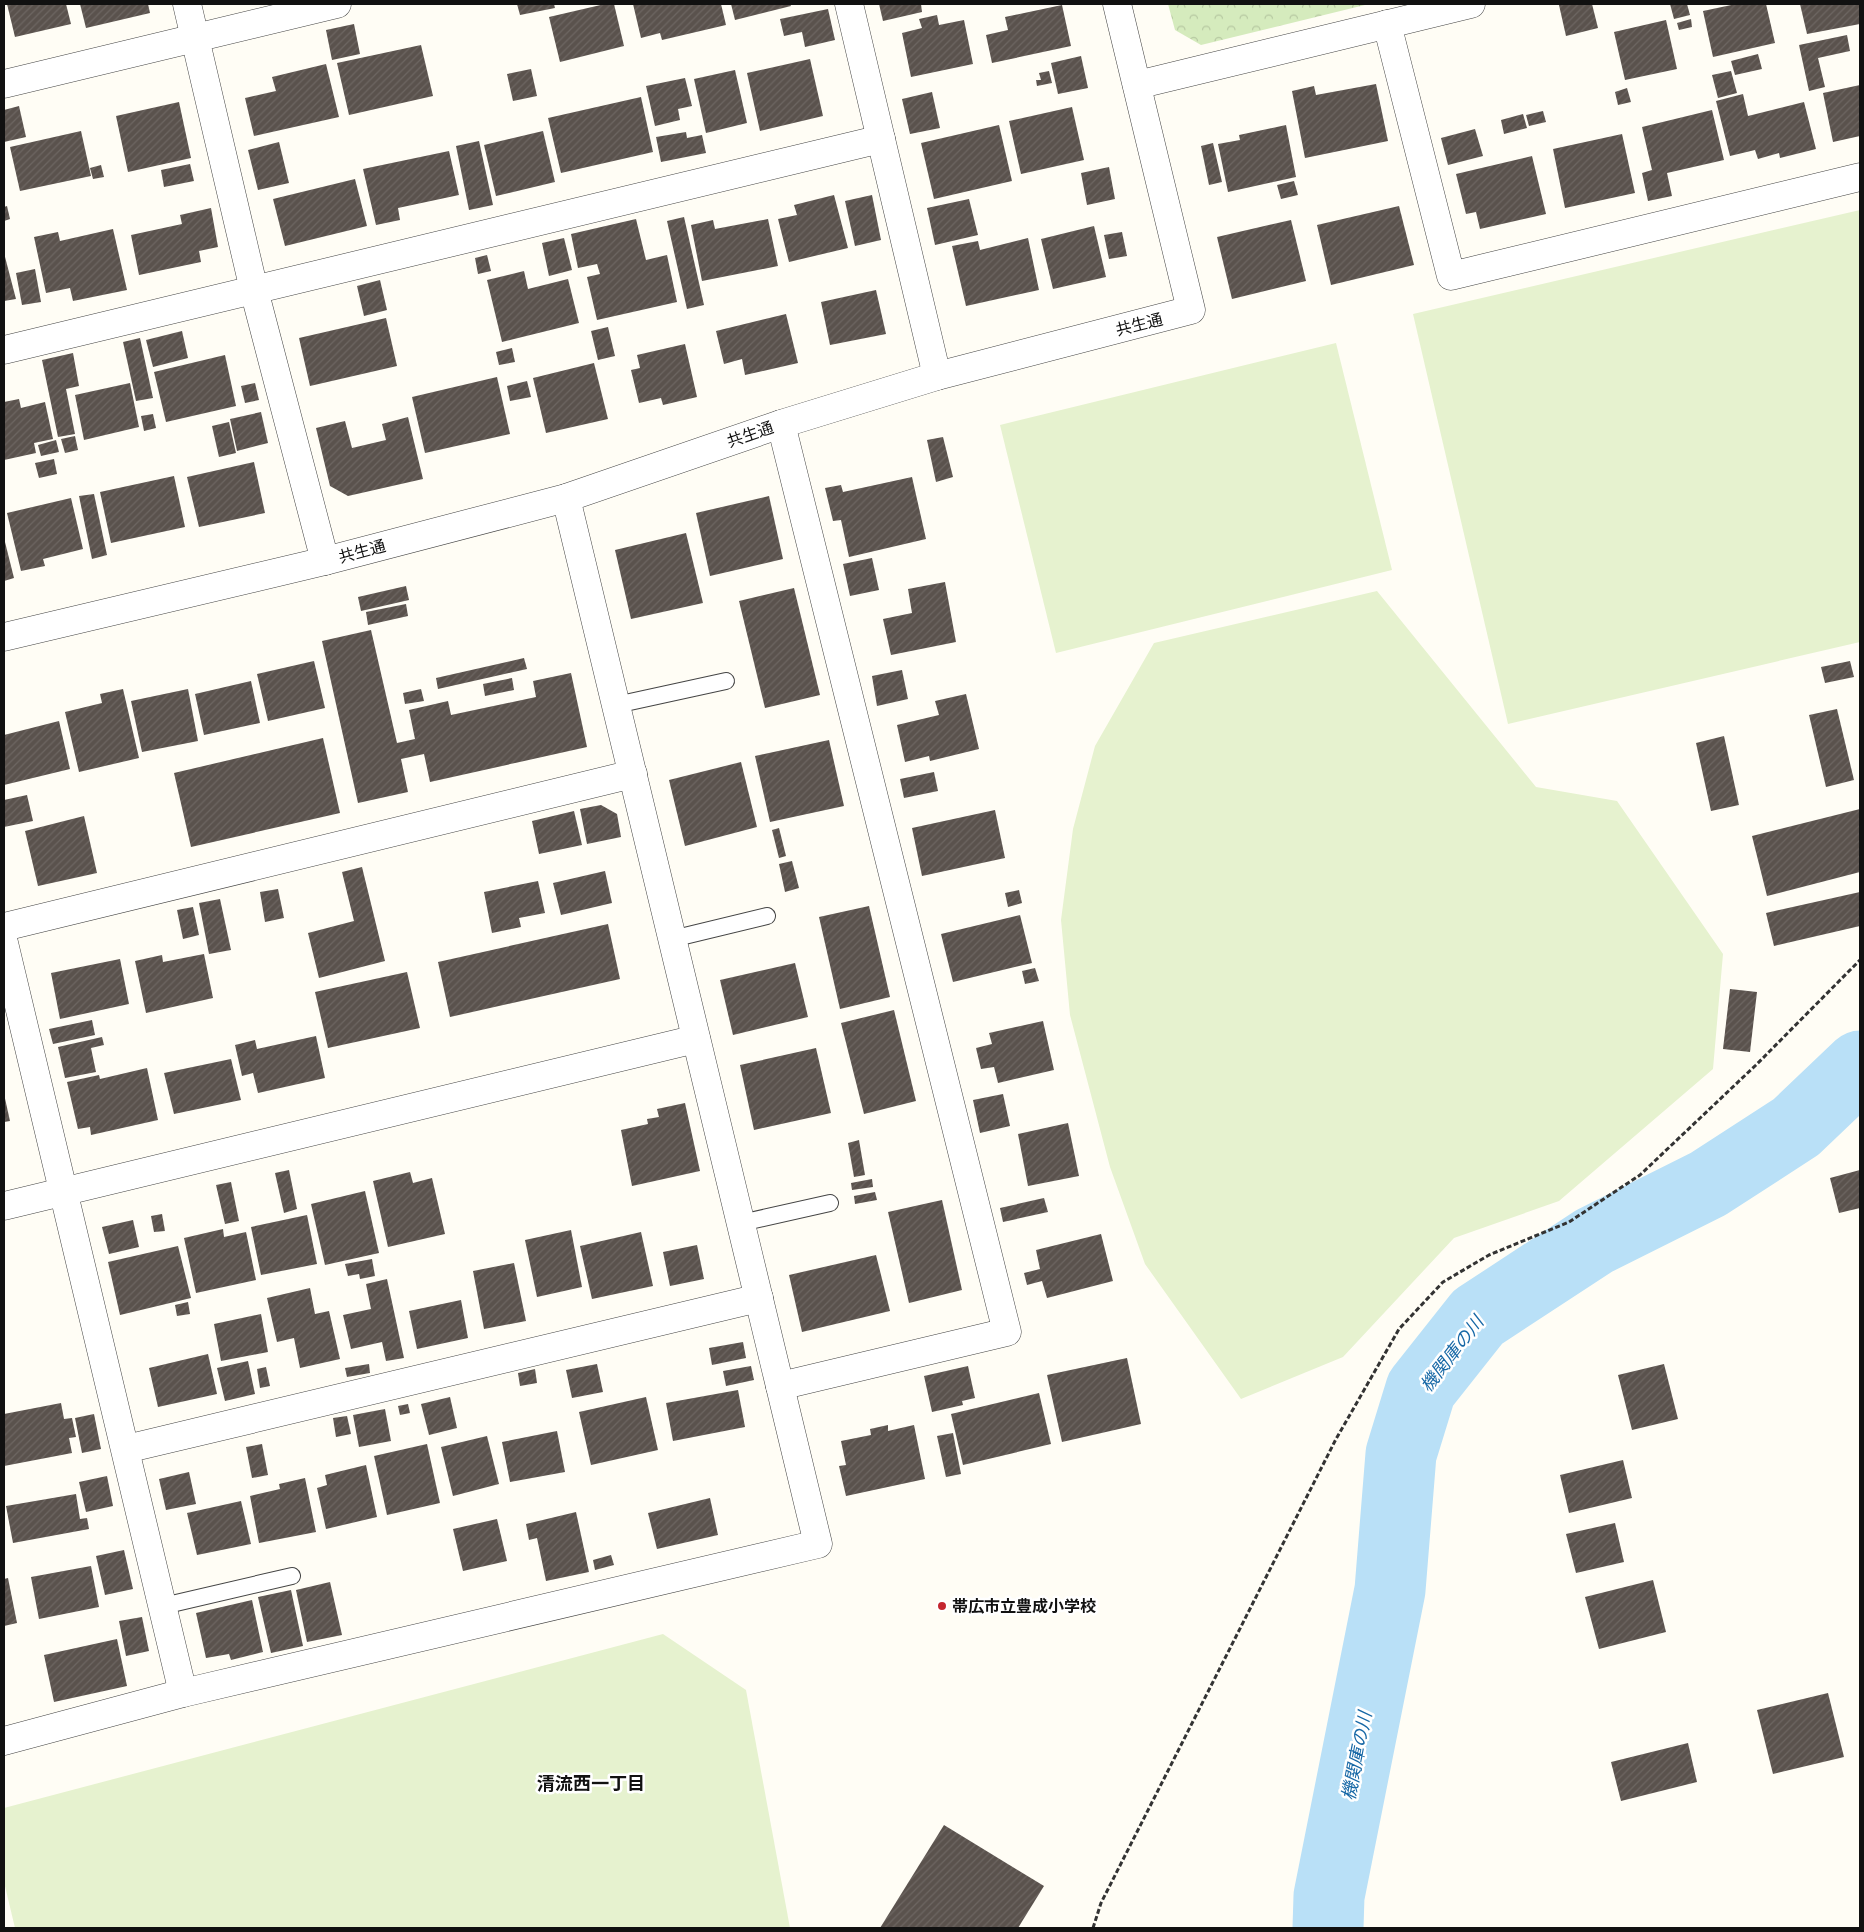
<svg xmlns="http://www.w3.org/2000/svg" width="1864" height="1932" font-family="Spectral,'Noto Sans JP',serif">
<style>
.park{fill:url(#park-crowns)}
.pitch{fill:#e6f2cf}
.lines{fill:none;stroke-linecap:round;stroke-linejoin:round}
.river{stroke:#b9e0f7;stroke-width:71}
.building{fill:url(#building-hatch)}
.service-casing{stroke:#444;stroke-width:18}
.minor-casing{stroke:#444;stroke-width:29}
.tertiary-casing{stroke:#444;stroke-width:29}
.path{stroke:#333;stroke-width:3;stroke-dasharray:5 2.5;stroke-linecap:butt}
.service{stroke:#fff;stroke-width:16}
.minor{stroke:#fff;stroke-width:28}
.tertiary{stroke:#fff;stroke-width:28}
.poi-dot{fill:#c4262e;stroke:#fff;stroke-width:2}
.labels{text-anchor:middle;stroke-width:5;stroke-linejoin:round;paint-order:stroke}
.street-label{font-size:16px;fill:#111;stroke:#fff}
.poi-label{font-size:16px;font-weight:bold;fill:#111;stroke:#fff;text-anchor:start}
.water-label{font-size:18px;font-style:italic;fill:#1768a6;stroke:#fff}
.neighbourhood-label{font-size:18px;font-weight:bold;fill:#111;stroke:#fff}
</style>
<defs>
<pattern id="park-crowns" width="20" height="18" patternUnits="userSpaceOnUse" patternTransform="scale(1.25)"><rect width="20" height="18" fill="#d5ebbd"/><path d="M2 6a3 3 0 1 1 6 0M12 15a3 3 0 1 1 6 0" fill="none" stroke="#b6c8a1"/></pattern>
<pattern id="building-hatch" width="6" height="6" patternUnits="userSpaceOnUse" patternTransform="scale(1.25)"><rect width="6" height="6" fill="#5a524d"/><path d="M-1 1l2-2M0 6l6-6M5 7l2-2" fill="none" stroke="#6d6662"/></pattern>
</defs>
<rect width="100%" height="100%" fill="#fffdf5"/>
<!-- park -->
<polygon class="park" points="1168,4 1369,4 1201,45 1175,30"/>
<!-- pitch -->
<g class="pitch">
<polygon points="1860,210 1860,642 1508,724 1413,314"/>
<polygon points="1336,343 1392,570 1056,653 1000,425"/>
<polygon points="1377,591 1536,787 1617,801 1723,954 1713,1069 1559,1201 1454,1238 1343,1357 1241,1399 1145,1264 1110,1167 1070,1015 1061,920 1073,829 1095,746 1154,643"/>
<polygon points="663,1634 746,1690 790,1928 15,1928 4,1882 4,1808"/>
</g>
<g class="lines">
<!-- river -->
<polyline class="river" points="1328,1928 1329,1896 1390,1590 1401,1454 1421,1389 1478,1317 1594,1241 1708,1184 1796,1127 1860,1066"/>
</g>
<!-- building -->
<g class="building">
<polygon points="7,4 66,4 71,24 15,37"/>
<polygon points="80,4 148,4 150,13 86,28"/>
<polygon points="517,4 554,4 555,8 520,15"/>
<polygon points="605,4 614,4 624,46 560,62 549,17"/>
<polygon points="633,4 721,4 726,25 662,40 660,33 641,38"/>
<polygon points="731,4 790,4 791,6 735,20"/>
<polygon points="879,4 921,4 922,12 883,21"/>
<polygon points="1564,4 1592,4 1598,28 1566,36 1559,5"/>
<polygon points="1670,4 1687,4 1690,15 1674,19"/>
<polygon points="1736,4 1766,4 1775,43 1713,57 1703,11"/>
<polygon points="1800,4 1860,4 1860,24 1807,34"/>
<polygon points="1062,5 1071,46 992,63 986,35 1008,30 1005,17"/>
<polygon points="828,9 835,40 805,47 802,32 784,36 780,19"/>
<polygon points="937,15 939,25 964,20 973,64 911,77 902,33 922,28 919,19"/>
<polygon points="1691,19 1692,27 1679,30 1677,23"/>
<polygon points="1666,20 1677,69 1625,80 1614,32"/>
<polygon points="354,24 360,54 332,60 326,30"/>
<polygon points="1847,35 1850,51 1818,58 1825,87 1809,91 1799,45"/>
<polygon points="421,45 433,96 349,115 337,63"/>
<polygon points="1758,54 1762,69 1735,75 1731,61"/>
<polygon points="1081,56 1088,88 1058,94 1051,63"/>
<polygon points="810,59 823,116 760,131 747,73"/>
<polygon points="326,64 339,117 254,136 245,98 276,91 272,77"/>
<polygon points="531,69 537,96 513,101 507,74"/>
<polygon points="735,70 747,123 706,133 694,79"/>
<polygon points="1049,71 1052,83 1037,86 1036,80 1041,80 1039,73"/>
<polygon points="1731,71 1737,93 1718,98 1712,75"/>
<polygon points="685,78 692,106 678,109 680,120 655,126 646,86"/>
<polygon points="1376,84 1388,141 1305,158 1292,91 1314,86 1316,95"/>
<polygon points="1860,85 1860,136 1833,142 1823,93"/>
<polygon points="1627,88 1631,102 1618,105 1615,92"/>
<polygon points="932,92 940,128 910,134 902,99"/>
<polygon points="1743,94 1748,116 1804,102 1816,149 1780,158 1779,153 1758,159 1755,150 1730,156 1716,101"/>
<polygon points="641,97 653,152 561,173 548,118"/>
<polygon points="179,102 191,158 128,172 116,116"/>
<polygon points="19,106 26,137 4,142 4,110"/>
<polygon points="1072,107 1084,160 1021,174 1009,121"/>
<polygon points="1712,110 1724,160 1667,173 1672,196 1648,201 1642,173 1652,170 1642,127"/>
<polygon points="1543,111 1546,122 1529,126 1526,115"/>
<polygon points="1523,114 1527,128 1504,134 1501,120"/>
<polygon points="999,125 1012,181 934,199 921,143"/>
<polygon points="1286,125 1296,177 1228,192 1218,144 1240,140 1239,135"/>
<polygon points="1475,129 1483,156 1448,165 1441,138"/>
<polygon points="81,131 91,176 20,191 10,147"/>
<polygon points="543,131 555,182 496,196 484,145"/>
<polygon points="686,132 687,138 702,135 706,153 661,162 656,137"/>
<polygon points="1622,134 1635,193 1565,208 1553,149"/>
<polygon points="479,141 493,205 469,210 456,146"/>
<polygon points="279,142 289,183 258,190 248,150"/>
<polygon points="1213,143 1222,182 1209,185 1201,146"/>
<polygon points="449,151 459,195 398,208 400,220 376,225 363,169"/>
<polygon points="1532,156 1546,214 1480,229 1476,212 1466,214 1456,174"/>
<polygon points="190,164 194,181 164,187 161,170"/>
<polygon points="101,165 104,177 93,179 90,168"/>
<polygon points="1109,167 1115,199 1087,205 1081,173"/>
<polygon points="355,179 367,226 285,246 273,199"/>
<polygon points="1294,181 1298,195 1281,199 1277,185"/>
<polygon points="834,195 848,248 789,262 778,219 797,215 794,205"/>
<polygon points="872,195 881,240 855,246 845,201"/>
<polygon points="969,199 978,235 935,245 927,208"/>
<polygon points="7,206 10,219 4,221 4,207"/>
<polygon points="1399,206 1414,265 1331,285 1317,225"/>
<polygon points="211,208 218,247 199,251 201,262 139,275 131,235 182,224 180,215"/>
<polygon points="684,217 704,305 687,309 667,221"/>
<polygon points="636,219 646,260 667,255 677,302 597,320 587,277 600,274 597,264 578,268 571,234"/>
<polygon points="768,219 778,266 702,281 691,225 713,220 715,229"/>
<polygon points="1291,220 1306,281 1232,299 1217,237"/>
<polygon points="1094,226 1106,277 1053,289 1041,239"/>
<polygon points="113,229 127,290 73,301 70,288 46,293 34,237 58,232 60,241"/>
<polygon points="1122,232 1127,256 1109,259 1104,235"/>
<polygon points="564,238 572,270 549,276 542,243"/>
<polygon points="1028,238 1039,290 966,306 952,246 978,241 980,250"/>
<polygon points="4,253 16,299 4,301"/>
<polygon points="487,255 491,271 478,274 475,258"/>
<polygon points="35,269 41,302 22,305 16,273"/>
<polygon points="524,271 528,289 568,279 579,323 502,342 487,280"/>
<polygon points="380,280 387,310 364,316 357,286"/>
<polygon points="876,290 886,334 830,345 821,302"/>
<polygon points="786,314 798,363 745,375 742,359 724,364 716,331"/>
<polygon points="386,318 397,366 310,386 299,338"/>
<polygon points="608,327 615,356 598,360 591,331"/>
<polygon points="182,331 188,358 153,367 146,340"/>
<polygon points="140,338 153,398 136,401 123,342"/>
<polygon points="685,344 697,397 663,405 661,398 639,403 631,370 640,368 637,355"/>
<polygon points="512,348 515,362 499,365 496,352"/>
<polygon points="73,353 79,386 66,389 75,434 58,437 42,360"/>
<polygon points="225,355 236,406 166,422 154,372"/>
<polygon points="594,363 608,419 546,433 533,378"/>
<polygon points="497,377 510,434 425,453 412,397"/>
<polygon points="527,381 531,397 510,401 507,386"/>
<polygon points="130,383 139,427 84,440 75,395"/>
<polygon points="255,383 259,400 245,403 241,386"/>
<polygon points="19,399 21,408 45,402 53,439 34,443 36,453 4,460 4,402"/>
<polygon points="261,412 268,443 237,451 230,419"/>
<polygon points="153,414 156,428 144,431 141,416"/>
<polygon points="408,417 423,479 348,496 330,486 316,428 345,421 352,448 386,440 382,424"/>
<polygon points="229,422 236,453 219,457 212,426"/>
<polygon points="75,436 78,450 65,453 61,439"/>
<polygon points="943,437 953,477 936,482 927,440"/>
<polygon points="56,440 59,452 41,456 38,445"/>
<polygon points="54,459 57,474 39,478 35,463"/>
<polygon points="254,462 265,513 199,527 187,477"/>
<polygon points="174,476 185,527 111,543 100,492"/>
<polygon points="912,477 926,539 849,557 841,520 833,521 825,488 841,485 843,492"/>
<polygon points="94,494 107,555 92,559 79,496"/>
<polygon points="769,496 783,559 710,576 696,513"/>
<polygon points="71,498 83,549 43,559 45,566 21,571 7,513"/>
<polygon points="686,533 703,603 631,619 615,550"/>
<polygon points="4,538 14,578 4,581"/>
<polygon points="872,558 879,590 850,596 843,564"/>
<polygon points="945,582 956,642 891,655 883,619 912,613 908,589"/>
<polygon points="406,586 409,600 361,611 358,597"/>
<polygon points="794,588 820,695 765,708 739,601"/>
<polygon points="406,604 408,616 368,625 366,612"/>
<polygon points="371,630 397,743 415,739 409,710 448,701 451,715 536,697 533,681 571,673 587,747 430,782 424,754 401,759 408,792 358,803 322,641"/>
<polygon points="524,658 527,669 438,689 436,678"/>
<polygon points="314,661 325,708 268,721 257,674"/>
<polygon points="1850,661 1854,677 1825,683 1821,667"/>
<polygon points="902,670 908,699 877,706 872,676"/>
<polygon points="512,678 514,690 485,696 483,684"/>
<polygon points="251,681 260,723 204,735 195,694"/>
<polygon points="123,689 139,758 79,772 65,712 102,703 100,694"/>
<polygon points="188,689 198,741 142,752 131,701"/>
<polygon points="421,689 424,701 405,704 403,693"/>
<polygon points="966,694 979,749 930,761 929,756 905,762 897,725 939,715 935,701"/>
<polygon points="1837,709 1854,780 1826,787 1809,715"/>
<polygon points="59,721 70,769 4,785 4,735"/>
<polygon points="1724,736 1739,805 1711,811 1696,743"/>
<polygon points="323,738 340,813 191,847 174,773"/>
<polygon points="829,740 844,806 770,822 755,756"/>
<polygon points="741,762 757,827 685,846 669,780"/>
<polygon points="934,772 938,791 904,798 900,779"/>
<polygon points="27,795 33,821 4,827 4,800"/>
<polygon points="601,805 617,814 621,837 587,844 580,809"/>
<polygon points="1860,809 1860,872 1767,896 1752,836"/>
<polygon points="995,810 1005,858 922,876 912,828"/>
<polygon points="574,811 582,845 539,854 532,821"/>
<polygon points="84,816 97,873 38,886 25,831"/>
<polygon points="779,828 786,856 779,858 772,830"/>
<polygon points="792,861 799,888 785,892 779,864"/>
<polygon points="362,867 385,961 319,978 308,933 354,921 342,872"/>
<polygon points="605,871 612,903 561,915 553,883"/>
<polygon points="538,881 545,913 519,918 521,927 492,933 484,892"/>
<polygon points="278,889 284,918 265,922 260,892"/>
<polygon points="1019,890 1022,903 1008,907 1005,893"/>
<polygon points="1860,892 1860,926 1774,946 1766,913"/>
<polygon points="220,899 231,950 209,954 199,903"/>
<polygon points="869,906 890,997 840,1009 819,917"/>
<polygon points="193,907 199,935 183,939 177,910"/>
<polygon points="1020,915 1032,963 953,982 941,934"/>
<polygon points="608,924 620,979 450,1017 438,962"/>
<polygon points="204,954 213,998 146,1013 135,961 162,955 163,962"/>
<polygon points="120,959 129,1004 60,1019 51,973"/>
<polygon points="795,963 808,1017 733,1035 720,980"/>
<polygon points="1035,968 1039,981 1025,984 1022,971"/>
<polygon points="407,972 420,1028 328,1048 315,992"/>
<polygon points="1730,989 1757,992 1750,1052 1723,1049"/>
<polygon points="894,1010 916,1101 864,1114 841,1023"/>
<polygon points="92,1020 95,1035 53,1044 49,1029"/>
<polygon points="1043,1021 1054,1070 998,1083 994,1067 981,1069 976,1048 992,1044 989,1033"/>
<polygon points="316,1036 325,1078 258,1093 253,1073 242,1076 235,1045 255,1040 257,1049"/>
<polygon points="102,1037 104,1045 91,1048 96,1072 65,1078 58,1047"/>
<polygon points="816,1048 831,1113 754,1130 740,1065"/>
<polygon points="231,1059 241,1100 174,1114 164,1073"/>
<polygon points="147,1068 158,1120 91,1135 90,1127 78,1129 67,1082 99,1075 100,1079"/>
<polygon points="4,1094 10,1121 4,1122"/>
<polygon points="1003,1094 1010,1126 980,1133 973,1100"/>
<polygon points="685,1103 700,1171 632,1186 621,1130 648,1124 647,1119 659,1117 657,1109"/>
<polygon points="1068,1123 1079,1176 1028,1186 1018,1134"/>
<polygon points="859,1140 865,1175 854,1177 848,1143"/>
<polygon points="289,1170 297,1209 284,1213 275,1173"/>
<polygon points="1860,1170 1860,1208 1839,1213 1830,1178"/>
<polygon points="410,1172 413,1183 432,1178 445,1234 388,1247 373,1181"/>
<polygon points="872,1179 873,1187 852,1190 851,1183"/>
<polygon points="231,1182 239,1221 225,1224 216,1185"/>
<polygon points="365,1191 379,1253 325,1265 311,1204"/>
<polygon points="875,1192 877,1200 855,1204 854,1196"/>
<polygon points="1044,1198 1048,1212 1003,1222 1000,1208"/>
<polygon points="942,1200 962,1290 909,1303 888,1212"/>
<polygon points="162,1214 165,1231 154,1232 151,1216"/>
<polygon points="307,1215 317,1264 261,1275 251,1227"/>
<polygon points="133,1220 139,1247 109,1254 102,1227"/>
<polygon points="223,1229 224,1237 246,1232 256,1280 196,1293 184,1238"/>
<polygon points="571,1230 582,1287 537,1297 525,1240"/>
<polygon points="641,1232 653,1286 592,1299 580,1246"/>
<polygon points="1101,1234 1113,1281 1047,1298 1042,1281 1027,1285 1024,1273 1040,1269 1036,1250"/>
<polygon points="697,1245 704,1279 670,1286 663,1252"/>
<polygon points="178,1246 191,1298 120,1315 108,1262"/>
<polygon points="876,1255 890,1311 802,1332 789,1275"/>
<polygon points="372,1259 375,1276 360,1279 359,1274 348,1276 345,1264"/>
<polygon points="514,1263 526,1321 484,1329 473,1271"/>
<polygon points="387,1279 404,1358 386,1361 382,1342 351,1349 343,1315 371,1309 366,1284"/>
<polygon points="310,1288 315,1314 329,1311 340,1359 300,1368 294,1338 277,1342 267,1298"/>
<polygon points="461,1300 468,1338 417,1349 409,1311"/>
<polygon points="188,1302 190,1314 177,1316 175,1305"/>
<polygon points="261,1314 268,1352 221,1361 214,1324"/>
<polygon points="743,1342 746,1358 712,1365 709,1348"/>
<polygon points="208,1354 217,1394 158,1407 149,1368"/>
<polygon points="1127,1358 1141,1424 1062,1442 1047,1375"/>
<polygon points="248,1361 255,1394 225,1401 217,1368"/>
<polygon points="369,1364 370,1373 347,1377 345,1368"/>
<polygon points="597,1364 603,1392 572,1398 566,1370"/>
<polygon points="1664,1364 1678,1419 1632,1430 1618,1375"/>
<polygon points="751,1366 754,1380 726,1386 723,1371"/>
<polygon points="968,1366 975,1398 962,1401 963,1405 932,1412 924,1376"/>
<polygon points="266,1367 270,1386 260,1388 257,1369"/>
<polygon points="535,1369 537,1383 520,1386 518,1373"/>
<polygon points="738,1390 745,1427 673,1441 666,1403"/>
<polygon points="1039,1393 1051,1444 963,1465 951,1414"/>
<polygon points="450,1397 457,1428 429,1435 421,1404"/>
<polygon points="646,1397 658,1450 591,1465 579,1412"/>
<polygon points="61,1403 64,1419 72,1418 76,1437 69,1438 72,1453 4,1466 4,1414"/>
<polygon points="408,1404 410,1413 400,1415 398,1406"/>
<polygon points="385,1409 391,1441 359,1447 353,1415"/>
<polygon points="94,1414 101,1449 82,1453 75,1418"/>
<polygon points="347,1416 351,1434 336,1437 333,1418"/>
<polygon points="888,1425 888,1431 914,1425 925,1479 846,1496 839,1466 846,1465 841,1441 871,1435 870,1429"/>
<polygon points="557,1431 565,1472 510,1482 502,1442"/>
<polygon points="953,1433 961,1474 946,1477 937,1436"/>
<polygon points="487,1436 499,1484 453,1496 441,1447"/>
<polygon points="262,1444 268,1475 252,1478 246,1447"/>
<polygon points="427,1444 440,1503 387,1515 374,1456"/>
<polygon points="1623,1460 1632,1498 1569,1513 1560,1475"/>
<polygon points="366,1465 377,1517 326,1529 317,1488 327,1485 325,1475"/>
<polygon points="189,1472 196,1504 166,1510 159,1479"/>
<polygon points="107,1476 113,1506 86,1512 79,1482"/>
<polygon points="305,1478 316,1532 259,1543 250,1496 280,1489 279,1484"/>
<polygon points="76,1494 80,1519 87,1518 89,1529 13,1543 6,1506"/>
<polygon points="710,1498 718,1535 657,1549 648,1513"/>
<polygon points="241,1501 251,1544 197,1555 187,1513"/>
<polygon points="576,1512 589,1572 546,1581 537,1538 529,1540 526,1524"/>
<polygon points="497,1519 507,1561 463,1571 453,1529"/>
<polygon points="1615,1523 1624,1562 1576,1573 1566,1534"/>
<polygon points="124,1550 133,1589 105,1595 96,1556"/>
<polygon points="611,1555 614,1565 595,1570 593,1560"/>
<polygon points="91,1566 99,1607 39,1619 31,1577"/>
<polygon points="8,1578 17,1623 4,1626 4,1579"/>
<polygon points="1653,1580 1666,1632 1599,1649 1585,1597"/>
<polygon points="330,1582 342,1635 307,1642 296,1590"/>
<polygon points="291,1590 303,1646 271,1653 258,1597"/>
<polygon points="252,1600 263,1652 231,1660 229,1654 206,1658 196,1613"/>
<polygon points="142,1617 149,1651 126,1656 119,1621"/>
<polygon points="117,1639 127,1686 54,1702 44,1655"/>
<polygon points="1828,1693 1844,1757 1773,1774 1757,1710"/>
<polygon points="1688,1743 1697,1782 1621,1801 1611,1762"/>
<polygon points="944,1825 1044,1886 1018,1928 880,1928"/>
</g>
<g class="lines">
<defs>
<g id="service">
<polyline points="616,705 726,681"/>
<polyline points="672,939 767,916"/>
<polyline points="741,1223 830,1203"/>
<polyline points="163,1606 292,1576"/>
</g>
<g id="minor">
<polyline points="187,4 254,290 325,561"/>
<polyline points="849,4 937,376"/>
<polyline points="1387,24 1451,276 1860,177"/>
<polyline points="4,84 337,4"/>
<polyline points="1137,85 1471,4"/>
<polyline points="4,350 881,139"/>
<polyline points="4,927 633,774"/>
<polyline points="4,943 183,1693"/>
<polyline points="4,1206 696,1039"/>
<polyline points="780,1386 1007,1332 781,424"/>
<polyline points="126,1449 759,1298"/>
<polyline points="4,1741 183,1693 818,1544 566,498"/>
</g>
<polyline id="tertiary" points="4,637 325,561 566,498 781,424 937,376 1191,310 1117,4"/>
</defs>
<!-- service casing -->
<use href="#service" class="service-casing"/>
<!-- minor casing -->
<use href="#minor" class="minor-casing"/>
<!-- tertiary casing -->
<use href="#tertiary" class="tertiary-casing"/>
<!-- path -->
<polyline class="path" points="1093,1928 1101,1903 1336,1439 1399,1329 1443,1282 1489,1255 1569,1222 1640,1175 1756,1065 1860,960"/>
<!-- service -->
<use href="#service" class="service"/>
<!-- minor -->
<use href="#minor" class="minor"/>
<!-- tertiary -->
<use href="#tertiary" class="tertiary"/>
</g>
<!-- markers -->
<circle class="poi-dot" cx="942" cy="1606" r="5"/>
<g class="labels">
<!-- street labels -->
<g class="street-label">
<text transform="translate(1139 324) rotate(-14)" y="6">共生通</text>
<text transform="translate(750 434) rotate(-19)" y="6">共生通</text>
<text transform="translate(362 551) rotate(-15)" y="6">共生通</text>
</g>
<!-- poi labels -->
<g class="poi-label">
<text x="952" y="1612">帯広市立豊成小学校</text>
</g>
<!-- water labels -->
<g class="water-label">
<text transform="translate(1452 1354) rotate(-52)" y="6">機関庫の川</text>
<text transform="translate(1357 1756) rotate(-79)" y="6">機関庫の川</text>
</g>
<!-- neighbourhood labels -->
<g class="neighbourhood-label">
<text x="591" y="1790">清流西一丁目</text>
</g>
</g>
<!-- border -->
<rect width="1864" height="1932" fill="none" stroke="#111111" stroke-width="10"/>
</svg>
